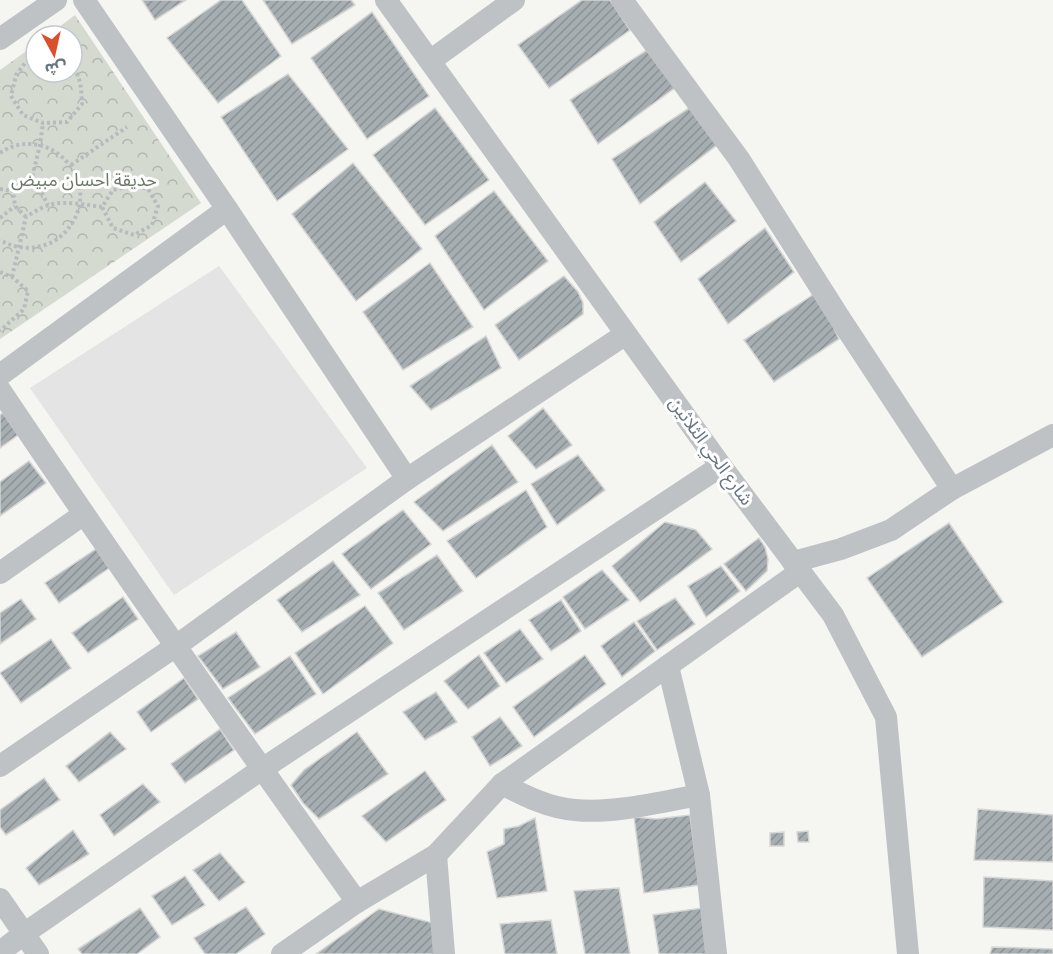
<svg xmlns="http://www.w3.org/2000/svg" width="1053" height="954" font-family="'Roboto Condensed','Noto Sans Arabic',sans-serif">
<style>
.built{fill:#e3e4e3}
.park{fill:url(#park-crowns)}
.building{fill:url(#building-hatch);stroke:#d6d6d4;stroke-width:1.5}
.lines{fill:none;stroke-linecap:round;stroke-linejoin:round}
.path{stroke:#b8bbbd;stroke-width:4;stroke-dasharray:3 3;stroke-linecap:butt}
.street{stroke:#bec2c5;stroke-width:22}
.labels{text-anchor:middle;stroke-width:6;stroke-linejoin:round;paint-order:stroke}
.park-label{font-size:18px;fill:#697964;stroke:#fff}
.street-label{font-size:18px;fill:#667681;stroke:#fff}
</style>
<defs>
<pattern id="park-crowns" width="20" height="18" patternUnits="userSpaceOnUse" patternTransform="scale(1.5)"><rect width="20" height="18" fill="#d5dad1"/><path d="M2 6a3 3 0 1 1 6 0M12 15a3 3 0 1 1 6 0" fill="none" stroke="#b1b5af"/></pattern>
<pattern id="building-hatch" width="6" height="6" patternUnits="userSpaceOnUse" patternTransform="scale(1.5)"><rect width="6" height="6" fill="#a6aeb2"/><path d="M-1 1l2-2M0 6l6-6M5 7l2-2" fill="none" stroke="#8b9296"/></pattern>
</defs>
<rect width="100%" height="100%" fill="#f5f5f2"/>
<!-- built -->
<polygon class="built" points="219,266 367,468 174,595 30,388"/>
<!-- park -->
<polygon class="park" points="75,15 201,203 0,339 0,70 36,44 36,72 72,72 72,36 47,36"/>
<!-- building -->
<g class="building">
<polygon points="142,0 186,0 155,20"/>
<polygon points="221,0 242,0 281,56 218,103 167,38"/>
<polygon points="263,0 351,0 355,5 292,44"/>
<polygon points="582,0 610,0 630,30 549,88 518,45"/>
<polygon points="372,12 429,96 367,139 311,58"/>
<polygon points="647,50 676,87 598,144 570,100"/>
<polygon points="288,74 348,149 277,201 221,117"/>
<polygon points="435,108 489,180 425,225 373,155"/>
<polygon points="689,108 717,145 640,204 612,159"/>
<polygon points="353,163 422,249 356,301 292,214"/>
<polygon points="705,182 736,221 681,262 654,222"/>
<polygon points="494,191 548,261 484,310 435,236"/>
<polygon points="765,228 794,272 728,324 698,279"/>
<polygon points="430,263 473,327 403,370 363,312"/>
<polygon points="564,276 578,292 583,303 583,314 519,360 495,325"/>
<polygon points="817,292 839,339 774,382 744,340"/>
<polygon points="486,336 501,368 431,410 410,386"/>
<polygon points="543,408 572,445 536,469 508,436"/>
<polygon points="3,413 18,435 0,448 0,415"/>
<polygon points="492,445 518,482 443,531 414,502"/>
<polygon points="578,455 605,490 557,525 531,484"/>
<polygon points="29,461 46,483 0,516 0,482"/>
<polygon points="526,490 547,527 476,578 447,541"/>
<polygon points="403,510 431,544 371,589 342,554"/>
<polygon points="665,522 696,530 712,549 640,602 612,566"/>
<polygon points="949,523 1003,602 922,657 867,578"/>
<polygon points="759,538 765,547 768,559 767,571 746,591 724,564"/>
<polygon points="96,549 109,568 59,603 45,583"/>
<polygon points="437,555 463,591 404,630 378,593"/>
<polygon points="333,561 360,595 302,632 277,600"/>
<polygon points="721,566 740,591 706,617 688,586"/>
<polygon points="602,570 629,600 585,629 563,597"/>
<polygon points="123,597 138,619 88,653 72,633"/>
<polygon points="675,598 695,624 657,650 637,621"/>
<polygon points="21,599 36,619 0,644 0,613"/>
<polygon points="561,600 581,631 551,651 529,620"/>
<polygon points="365,606 393,643 323,694 295,653"/>
<polygon points="634,622 655,651 622,677 601,646"/>
<polygon points="520,629 543,659 506,683 484,653"/>
<polygon points="236,632 260,667 223,689 198,656"/>
<polygon points="51,639 71,668 21,703 0,673"/>
<polygon points="479,655 500,686 468,709 444,681"/>
<polygon points="585,655 606,684 534,737 513,707"/>
<polygon points="290,656 316,694 255,734 228,698"/>
<polygon points="184,678 198,699 151,732 137,712"/>
<polygon points="436,692 457,722 425,740 403,712"/>
<polygon points="500,717 522,746 490,766 472,737"/>
<polygon points="220,729 234,750 185,783 171,764"/>
<polygon points="110,732 126,749 79,782 66,766"/>
<polygon points="357,732 388,774 319,819 303,803 291,785 304,770"/>
<polygon points="425,771 446,800 386,842 362,816"/>
<polygon points="44,778 60,800 6,835 0,827 0,810"/>
<polygon points="143,784 160,802 114,836 100,815"/>
<polygon points="978,809 1053,815 1053,862 974,860"/>
<polygon points="690,815 699,885 644,893 634,817 656,819"/>
<polygon points="535,818 547,891 497,898 487,852 504,844 504,829 519,826"/>
<polygon points="73,830 89,854 39,885 26,868"/>
<polygon points="808,831 809,842 798,842 797,832"/>
<polygon points="784,832 784,846 770,846 770,833"/>
<polygon points="220,853 245,882 219,901 193,870"/>
<polygon points="185,876 205,905 172,925 152,896"/>
<polygon points="984,877 1053,881 1053,930 983,927"/>
<polygon points="619,888 630,954 585,954 574,891"/>
<polygon points="246,907 265,934 236,954 205,954 194,938"/>
<polygon points="140,908 160,937 137,954 82,954 78,949"/>
<polygon points="702,908 707,954 659,954 653,915"/>
<polygon points="379,909 433,923 436,954 316,954"/>
<polygon points="551,920 557,954 505,954 500,924"/>
<polygon points="992,947 1053,949 1053,954 990,954"/>
</g>
<g class="lines">
<!-- path -->
<g class="path">
<path d="M36,60L25,63L16,75L11,96L23,115L43,123L67,122L82,104C81,91 82,78 72,67"/>
<path d="M0,153C47,121 104,180 70,226C64,235 55,242 45,245C29,250 14,248 0,240"/>
<polyline points="71,165 127,127"/>
<polyline points="31,182 40,145 43,123"/>
<polyline points="0,189 13,191"/>
<polyline points="26,217 15,206 13,191 31,182 40,190 48,205"/>
<polyline points="0,218 15,206"/>
<polyline points="0,272 12,277 28,291 24,309 0,331"/>
<path d="M12,277L26,217C34,212 43,206 53,204C69,201 87,205 102,207L113,190L134,185L148,189L158,206L152,225L134,235L113,228L102,207"/>
</g>
<!-- street -->
<g class="street">
<polyline points="84,0 227,209 407,479"/>
<polyline points="386,0 721,466 833,615 886,717 908,954"/>
<polyline points="622,0 739,159 839,317 952,489"/>
<polyline points="0,39 56,0"/>
<polyline points="430,61 514,0"/>
<polyline points="0,375 227,209"/>
<path d="M0,390C116,563 236,733 357,902"/>
<polyline points="793,562 841,549 891,530 952,489 1053,435"/>
<polyline points="0,573 84,514"/>
<polyline points="668,666 699,795 716,954"/>
<polyline points="0,766 176,646 407,479 626,334"/>
<path d="M502,784C525,796 549,808 575,810C613,814 661,802 699,795"/>
<polyline points="436,855 444,954"/>
<polyline points="0,899 38,954"/>
<polyline points="0,952 25,933 262,769 721,466"/>
<polyline points="282,954 357,902 436,855 502,784 801,571"/>
</g>
</g>
<g class="labels">
<!-- park labels -->
<g class="park-label">
<text x="84" y="186">حديقة احسان مبيض</text>
</g>
<!-- street labels -->
<g class="street-label">
<text transform="translate(711 451) rotate(54)" y="6">شارع الحي الثلاثين</text>
</g>
</g>
<!-- north arrow -->
<g transform="translate(54 54) rotate(172)"><circle r="28" fill="#ffffff" stroke="#c2c8cd" stroke-width="1.5"/>
<path d="M0-4.5L10 22L0 15L-10 22Z" fill="#da502d"/>
<text y="-9" font-size="16" font-weight="bold" text-anchor="middle" fill="#667681">ش</text>
</g>
</svg>
